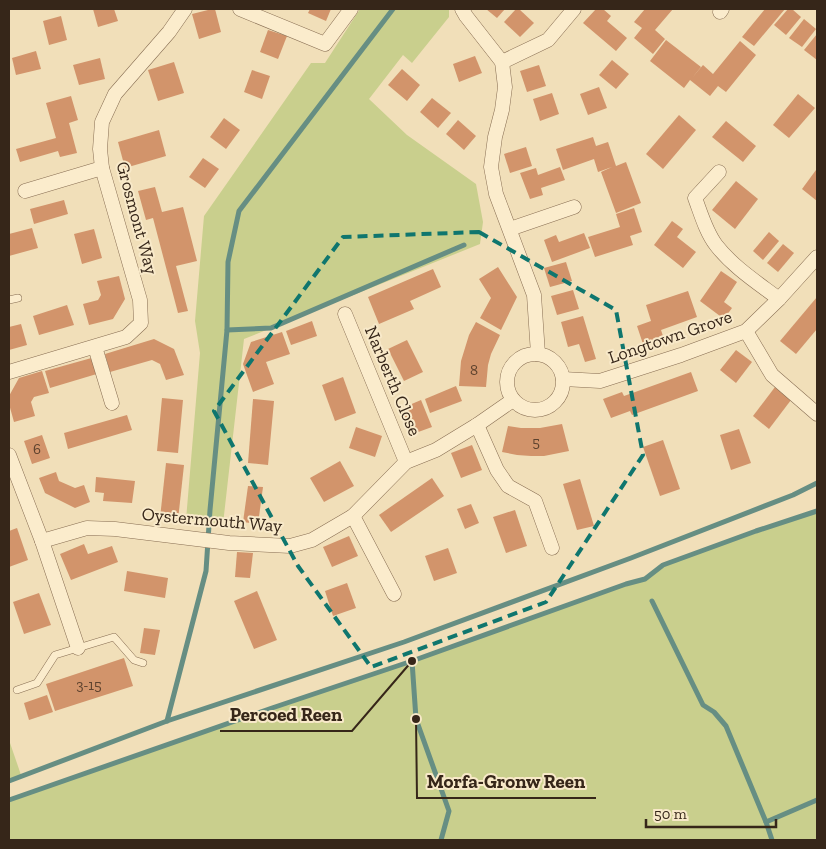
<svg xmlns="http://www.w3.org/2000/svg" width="826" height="849" font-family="'Zilla Slab',serif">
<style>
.green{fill:#c9cf8d}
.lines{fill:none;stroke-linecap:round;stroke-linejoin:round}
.stream{stroke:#668e83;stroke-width:5}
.building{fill:#d2946b}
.service-casing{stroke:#886e53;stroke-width:8}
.minor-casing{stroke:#886e53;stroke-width:15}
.service{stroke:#fbeccc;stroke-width:7}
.minor{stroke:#fbeccc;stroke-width:14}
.marked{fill:none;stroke:#0f766e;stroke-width:4;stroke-dasharray:10 6;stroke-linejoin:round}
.labels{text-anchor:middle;stroke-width:4;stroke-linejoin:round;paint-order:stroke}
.number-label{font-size:15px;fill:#5d422e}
.street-label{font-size:18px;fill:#362619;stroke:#f8e9c9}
.leader{fill:none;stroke:#362619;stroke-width:2}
.callout-dot{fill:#362619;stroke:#f8e9c9;stroke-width:2}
.callout-label{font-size:19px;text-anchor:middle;font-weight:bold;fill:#362619;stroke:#f8e9c9;stroke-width:4;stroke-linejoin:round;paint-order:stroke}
</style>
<rect width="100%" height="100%" fill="#f1dfb9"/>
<!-- green -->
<g class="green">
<polygon points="360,9 449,9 449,17 412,63 403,55 369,99 407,135 476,184 483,222 480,244 244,339 223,524 186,520 200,353 195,321 204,216 311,63 325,63"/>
<polygon points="817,511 817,840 9,840 9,800 272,708 412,661 626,584 645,579 663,565 756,531"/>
<polygon points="9,740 21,775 9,779"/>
</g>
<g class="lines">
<!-- stream -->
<g class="stream">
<polyline points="227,330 271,328 464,245"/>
<polyline points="652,601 703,705 714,712 726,726 766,822 772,840"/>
<polyline points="412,661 416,719 449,811 441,840"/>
<polyline points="167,721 206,571 210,510 227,330 228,262 239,211 393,9"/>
<polyline points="9,781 167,721 404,642 631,558 793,495 817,483"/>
<polyline points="9,800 272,708 412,661 626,584 645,579 663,565 756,531 817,511"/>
<polyline points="766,822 817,800"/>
</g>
</g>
<!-- building -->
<g class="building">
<polygon points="93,9 114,9 118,21 98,27"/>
<polygon points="212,9 215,9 221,32 199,39 192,14"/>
<polygon points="310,9 331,9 326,21 308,13"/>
<polygon points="486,9 505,9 497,18"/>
<polygon points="516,9 519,9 534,23 520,37 504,22"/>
<polygon points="596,9 603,9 611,16 607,21 627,38 616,51 583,23"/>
<polygon points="645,9 673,9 655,30 665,39 653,54 634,38 642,28 634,22"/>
<polygon points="765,9 785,9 754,46 742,37"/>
<polygon points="788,9 792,9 801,17 786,35 774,25"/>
<polygon points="61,16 67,40 49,45 43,21"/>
<polygon points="804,19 816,29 802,47 789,38"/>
<polygon points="268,30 287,36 278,59 260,52"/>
<polygon points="817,34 817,60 804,50"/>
<polygon points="666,40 701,67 692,78 703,65 713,74 740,41 756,55 726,92 718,86 710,96 690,80 684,88 650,61"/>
<polygon points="36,51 41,69 16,75 12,58"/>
<polygon points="475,56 482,73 459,82 453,64"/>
<polygon points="100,58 105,79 79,85 73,65"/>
<polygon points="612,60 629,74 616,89 599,75"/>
<polygon points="174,62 184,93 158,101 148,70"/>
<polygon points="539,65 546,86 527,92 520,71"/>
<polygon points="402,69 420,85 407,101 388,85"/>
<polygon points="252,70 270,76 262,99 244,92"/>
<polygon points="599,87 607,108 588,115 580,94"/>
<polygon points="552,93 559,114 540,121 533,99"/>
<polygon points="798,94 815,108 789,138 773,125"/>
<polygon points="71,96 78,120 69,123 77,153 60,157 58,151 20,162 16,149 56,138 46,103"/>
<polygon points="432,98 451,113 438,128 420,112"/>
<polygon points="679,115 696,130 663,169 646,154"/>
<polygon points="224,118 240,130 226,149 210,137"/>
<polygon points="458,120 476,136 464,150 446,134"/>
<polygon points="726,121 756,146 743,162 712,137"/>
<polygon points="159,130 166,156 125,168 118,142"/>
<polygon points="593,137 596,146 608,142 616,166 626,162 641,203 616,213 601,172 612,167 598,172 594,159 563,170 556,149"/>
<polygon points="526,147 532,166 510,173 504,154"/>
<polygon points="203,158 219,169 205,188 189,177"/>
<polygon points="560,167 565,180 541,188 543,195 530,199 520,173 536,168 538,175"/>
<polygon points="816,170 817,171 817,201 802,189"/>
<polygon points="736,181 758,199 735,229 712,210"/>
<polygon points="155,187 162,212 183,207 197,261 176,266 188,311 178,313 153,218 146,220 138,191"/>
<polygon points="64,200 68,214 34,224 30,209"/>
<polygon points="634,208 642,232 630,236 633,245 595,257 588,237 620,227 616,214"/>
<polygon points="672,221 683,229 677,237 696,252 683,268 654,245"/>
<polygon points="32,228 38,248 9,256 9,234"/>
<polygon points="94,229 102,258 82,264 74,234"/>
<polygon points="769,232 779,241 763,260 753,251"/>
<polygon points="584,233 590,248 552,262 544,240 556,235 559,242"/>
<polygon points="783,244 794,253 778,272 767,263"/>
<polygon points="566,262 572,281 550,287 544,268"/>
<polygon points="498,267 517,297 501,330 480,318 491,298 479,279"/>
<polygon points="433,269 441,287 410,301 414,309 379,324 368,297"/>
<polygon points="721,271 737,282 724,302 732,308 724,319 700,301"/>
<polygon points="119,276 125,299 113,319 89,325 83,304 98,300 101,295 97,281"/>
<polygon points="573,290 579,309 557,315 551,296"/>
<polygon points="688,291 697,317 661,330 664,339 644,347 637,326 651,321 646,305"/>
<polygon points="817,297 817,329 796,354 780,341"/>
<polygon points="67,305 74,325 39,335 33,316"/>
<polygon points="583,316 596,359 585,362 579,344 568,347 561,322"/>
<polygon points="312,321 317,336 291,345 286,331"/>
<polygon points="476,322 500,335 491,354 488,365 486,387 459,386 461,361 469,335"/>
<polygon points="21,324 27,345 9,350 9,327"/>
<polygon points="282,332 290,354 266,362 274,384 253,392 243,364 251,342"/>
<polygon points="154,339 174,349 184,375 166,380 160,364 152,360 110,372 105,354"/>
<polygon points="407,340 423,372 404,381 388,349"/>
<polygon points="736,350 752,362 736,383 720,370"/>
<polygon points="95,357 100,373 50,388 45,371"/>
<polygon points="42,371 49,393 34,397 31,402 35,416 14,422 9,404 9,396 19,378"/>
<polygon points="691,372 698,391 632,415 630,411 611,418 603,399 622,392 624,396"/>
<polygon points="343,377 356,413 335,421 322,385"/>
<polygon points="456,386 462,401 430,413 425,399"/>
<polygon points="775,387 791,400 769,429 753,416"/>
<polygon points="162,398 183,400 178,453 157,451"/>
<polygon points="253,399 274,401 268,465 248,463"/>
<polygon points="421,400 432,427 410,435 400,409"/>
<polygon points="127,415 132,430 68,449 64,433"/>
<polygon points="562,424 569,451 544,456 531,456 517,455 502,452 508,426 521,428 540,428"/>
<polygon points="356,427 382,436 375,457 349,448"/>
<polygon points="739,429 751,463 731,470 720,435"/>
<polygon points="42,435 50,458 32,464 24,441"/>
<polygon points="663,440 680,489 660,496 643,447"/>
<polygon points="472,445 482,470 461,478 451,453"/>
<polygon points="340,461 354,486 324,502 310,478"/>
<polygon points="166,463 184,465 178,520 160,518"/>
<polygon points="56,472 59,481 75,488 84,485 90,502 75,508 45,493 39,478"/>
<polygon points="96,477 135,481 132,503 103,501 104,493 95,492"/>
<polygon points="432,478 444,496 391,532 379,515"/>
<polygon points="580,479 594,526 577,530 563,484"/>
<polygon points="248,486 263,487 258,524 243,522"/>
<polygon points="471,504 479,523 465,529 457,509"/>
<polygon points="515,510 527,546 506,553 493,517"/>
<polygon points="17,528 28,560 9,567 9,531"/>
<polygon points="349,536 358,556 332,567 323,547"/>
<polygon points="84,544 88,554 112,546 118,562 71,580 60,554"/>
<polygon points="448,548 457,573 434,581 425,556"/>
<polygon points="237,552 253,553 250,578 235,577"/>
<polygon points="127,571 168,578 165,598 124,591"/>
<polygon points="347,583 356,608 333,616 325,591"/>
<polygon points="257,591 277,640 254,649 234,601"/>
<polygon points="39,593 51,625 24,634 13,602"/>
<polygon points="144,628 160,630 155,655 140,653"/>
<polygon points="124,658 133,686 55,711 46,684"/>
<polygon points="47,695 53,712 29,720 24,703"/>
</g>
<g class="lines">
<defs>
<g id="service">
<polyline points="9,300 18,298"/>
<polyline points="17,690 37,683 55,655 114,637 134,660 143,663"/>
</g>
<g id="minor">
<polyline points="240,9 325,44 351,9"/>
<polyline points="462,9 466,16 502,62 505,87 502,110 495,137 491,167 496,194 534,295 538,354"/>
<polyline points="720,12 722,9"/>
<polyline points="502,62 548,40 574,9"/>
<path d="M719,172L695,198C701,214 706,232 716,245C733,267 758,283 779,299"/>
<polyline points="25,191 102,168"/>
<polyline points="510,229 574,207"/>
<polyline points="345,314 406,462"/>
<polyline points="746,331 772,375 817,414"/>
<polyline points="95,347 112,403"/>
<circle cx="535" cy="382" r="28"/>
<polyline points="9,372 126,337 141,323 140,300 102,168 100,149 102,122 115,94 169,32 185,9"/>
<polyline points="563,379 600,381 681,355 746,331 779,299 817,257"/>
<polyline points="477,425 497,470 508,486 535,501 552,548"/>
<polyline points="9,455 42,541 78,648"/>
<polyline points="353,516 394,594"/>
<polyline points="42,541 87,528 115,529 229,543 290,546 312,540 353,516 406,462 436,450 477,425 513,400"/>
</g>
</defs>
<!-- service casing -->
<use href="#service" class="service-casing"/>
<!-- minor casing -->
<use href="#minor" class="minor-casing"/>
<!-- service -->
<use href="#service" class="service"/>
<!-- minor -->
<use href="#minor" class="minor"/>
</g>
<!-- marked area -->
<path class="marked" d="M479,232L616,310L643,455L546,602L371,667L298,566L214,411L343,237Z"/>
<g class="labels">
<!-- number labels -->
<g class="number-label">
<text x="474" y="375">8</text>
<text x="536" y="447">5</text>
<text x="37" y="454">6</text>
<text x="89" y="690">3-15</text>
</g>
<!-- street labels -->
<g class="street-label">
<text transform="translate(137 218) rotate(75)" y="6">Grosmont Way</text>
<text transform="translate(670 337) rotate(-19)" y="6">Longtown Grove</text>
<text transform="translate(393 381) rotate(67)" y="6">Narberth Close</text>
<text transform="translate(212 520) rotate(5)" y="6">Oystermouth Way</text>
</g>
</g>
<!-- callouts -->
<path class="leader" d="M412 661L352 731H220M416 719L417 798H596"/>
<g class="callout-dot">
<circle cx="412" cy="661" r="5"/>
<circle cx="416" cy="719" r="5"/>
</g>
<g class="callout-label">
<text x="286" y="721">Percoed Reen</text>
<text x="506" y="788">Morfa-Gronw Reen</text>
</g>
<!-- border -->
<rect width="826" height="849" fill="none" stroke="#362619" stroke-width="20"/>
<!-- scale -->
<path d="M646 819v8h130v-8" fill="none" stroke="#362619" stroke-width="2.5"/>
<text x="654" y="819" font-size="15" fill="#362619" stroke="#f8e9c9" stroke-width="4" paint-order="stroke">50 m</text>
</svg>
